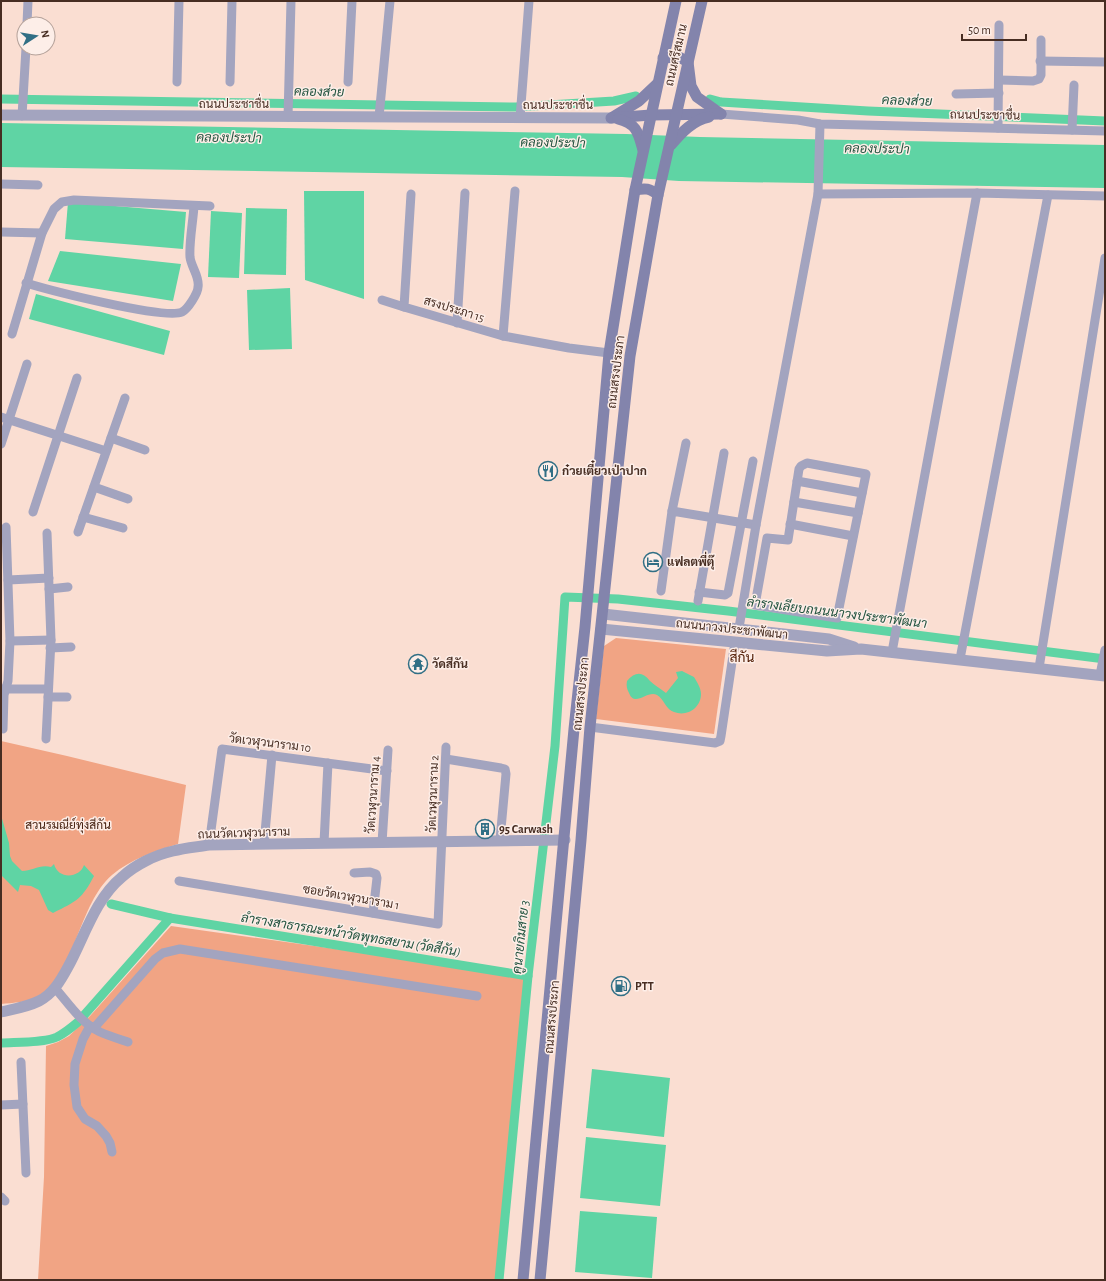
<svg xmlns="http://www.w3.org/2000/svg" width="1106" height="1281" font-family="'Alegreya Sans',Sarabun,sans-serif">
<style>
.green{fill:#f1a484}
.water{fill:#5fd4a4}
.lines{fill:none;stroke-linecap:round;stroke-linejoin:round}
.canal{stroke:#5fd4a4;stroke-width:9}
.minor{stroke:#a3a4bf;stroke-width:9}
.tertiary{stroke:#a3a4bf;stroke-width:11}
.secondary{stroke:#8384ac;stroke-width:11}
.labels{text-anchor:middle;stroke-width:3;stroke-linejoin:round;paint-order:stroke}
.street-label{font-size:12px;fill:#472d22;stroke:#fdeee8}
.poi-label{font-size:12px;font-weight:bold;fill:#472d22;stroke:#fdeee8;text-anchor:start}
.park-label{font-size:12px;fill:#472211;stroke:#fdeee8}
.water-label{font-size:13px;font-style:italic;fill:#245440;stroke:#fdeee8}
.quarter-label{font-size:14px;fill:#4f1900;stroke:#fdeee8}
</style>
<rect width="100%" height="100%" fill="#faded2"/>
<!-- green -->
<g class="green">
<polygon points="616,638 726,649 714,734 596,719 604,646"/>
<path d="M1,741L67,756L186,785L178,844C155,851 131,859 112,875C79,903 75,974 39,996C29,1002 13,1003 1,1004Z"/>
<polygon points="171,926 528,976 499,1280 38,1280 44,1177 46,1046 58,1042 69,1036 90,1016"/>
</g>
<!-- water -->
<g class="water">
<polygon points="1,123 626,134 700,137 1105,145 1105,188 679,181 622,177 1,167"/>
<polygon points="304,191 364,191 364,299 305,280"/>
<polygon points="68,202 186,212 183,249 65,239"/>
<polygon points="246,208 287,209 286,275 244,274"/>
<polygon points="211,211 242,213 239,278 208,277"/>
<polygon points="60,251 181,264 173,301 48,281"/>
<polygon points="290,288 292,349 249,350 247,290"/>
<polygon points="36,294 170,331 164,355 29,319"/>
<path d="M682,671L694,677C697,682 701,688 701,694C701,708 687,717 674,712C666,710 664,699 657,695C647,690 635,708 629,693C627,689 626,686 627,681C635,672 642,671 650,681C654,685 661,689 666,693L678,678L676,672Z"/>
<path d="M1,815L9,843L10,856L12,861L22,871C32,871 40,864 51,867L54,864C58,880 80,878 84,865L94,876C82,899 77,901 53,913L48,910L39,890L31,886L20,885L18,892L1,875Z"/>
<polygon points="592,1069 670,1078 664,1137 586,1128"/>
<polygon points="586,1137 666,1145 660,1206 580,1198"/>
<polygon points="580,1211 657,1217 652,1278 575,1272"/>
</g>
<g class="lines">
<!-- canal -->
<g class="canal">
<polyline points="1,99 516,107 614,101 636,96"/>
<polyline points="710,99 721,102 868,111 1105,121"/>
<polyline points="111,904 170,918"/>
<path d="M1,1043C16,1042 44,1043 57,1037C65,1033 71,1028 78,1022L170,918L528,976"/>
<polyline points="499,1280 528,976 555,746 565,597 618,599 728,611 1105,659"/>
</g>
<!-- minor -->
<g class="minor">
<polyline points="27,24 28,1"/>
<polyline points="1040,61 1105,62"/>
<polyline points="999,80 1033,81 1039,79 1041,75 1041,40"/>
<polyline points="177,82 179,1"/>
<polyline points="230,82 232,1"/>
<polyline points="348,82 352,1"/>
<polyline points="956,94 999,93"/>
<polyline points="721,114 798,120 820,124 1105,131"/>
<polyline points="22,116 26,48"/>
<polyline points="288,117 291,1"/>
<polyline points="379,117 390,1"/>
<polyline points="520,118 529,1"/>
<polyline points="998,128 999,25"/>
<polyline points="1072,130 1074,85"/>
<polyline points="1,184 38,185"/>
<polyline points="411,194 404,307 503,336 569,348 609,353"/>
<polyline points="818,194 977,193 1105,196"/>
<polyline points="1,232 42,233"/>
<path d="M26,283C49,290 165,320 182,312C188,309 198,293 198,287C200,277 191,267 190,257C189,242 193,222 194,206"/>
<polyline points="382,300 404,307"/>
<polyline points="457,323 465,193"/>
<polyline points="12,334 42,233 54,209 62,202 74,200 210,206"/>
<polyline points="503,336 515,191"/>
<polyline points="1,417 106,451"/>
<polyline points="111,438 145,450"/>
<polyline points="1,444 27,364"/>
<polygon points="807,463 866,474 837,618 755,605 767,538 788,540 799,469 801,466"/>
<polyline points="797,481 862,493"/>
<polyline points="94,487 128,499"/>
<polyline points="794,502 858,513"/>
<polyline points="672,511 686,443"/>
<polyline points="33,512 77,378"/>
<polyline points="83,517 123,528"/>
<polyline points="790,524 853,536"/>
<polyline points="78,532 125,398"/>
<polyline points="8,580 49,578"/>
<polyline points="49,589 68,587"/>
<polyline points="661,591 672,511 756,525"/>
<polyline points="699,592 725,595 728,593 753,461"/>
<polyline points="698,601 724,453"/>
<polyline points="739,628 756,525 818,194 820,124"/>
<polyline points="10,641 51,640"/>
<polyline points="50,648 71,647"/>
<polyline points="892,652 977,193"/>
<polyline points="960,659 1048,195"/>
<polyline points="1039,668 1105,258"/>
<polyline points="1100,675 1105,650"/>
<polyline points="1,689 48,689"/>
<polyline points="48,697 67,697"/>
<polyline points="590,727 715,743 720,741 721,736 735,642"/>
<polyline points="3,729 4,695 8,681 10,641 6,527"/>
<polyline points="46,739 51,640 47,533"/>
<polyline points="446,759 501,768 505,769 506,774 500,840"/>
<polyline points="324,843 328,763"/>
<polyline points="382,843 388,750"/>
<polyline points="264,844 272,755"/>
<polyline points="209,845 222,749 387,771"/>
<polyline points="354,873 370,872 376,874 377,878 373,913"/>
<polyline points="179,881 438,924 446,747"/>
<path d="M55,988C69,1004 81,1023 100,1032C109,1036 119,1039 128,1042"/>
<polyline points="90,1026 83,1039 75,1064 74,1085 77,1107 85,1119 97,1126 106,1136 110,1143 112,1152"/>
<polyline points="94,1028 155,959 163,953 180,949 477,996"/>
<polyline points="21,1062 26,1173"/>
<polyline points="1,1105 23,1104"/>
<polyline points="1,1197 5,1201"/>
</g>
<!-- tertiary -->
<g class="tertiary">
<polyline points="1,115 611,118"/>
<polyline points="603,614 829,639 854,647"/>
<polyline points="601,629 827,651 861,649 1105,676"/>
<path d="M1,1012C14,1009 27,1007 39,1001C53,994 61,980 68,967C84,938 95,899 122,877C135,865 155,855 173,851C185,848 197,847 209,845L565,840"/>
</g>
<!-- secondary -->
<g class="secondary">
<polyline points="663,58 679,57 688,62 691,86 697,97 721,114"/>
<polyline points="613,117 639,101 657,84"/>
<polyline points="611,118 651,115 721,114"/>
<path d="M618,119C637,124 638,132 643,150"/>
<path d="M671,145C681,133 693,120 709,117"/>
<path d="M635,190C645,188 650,188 658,195"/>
<polyline points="523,1280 574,729 585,627 609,353 635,190 676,1"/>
<polyline points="540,1280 581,840 590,727 630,356 658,195 702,1"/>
</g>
</g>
<!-- icons -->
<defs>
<symbol id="restaurant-ring" viewBox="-11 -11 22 22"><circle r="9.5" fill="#fdeee8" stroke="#316f85" stroke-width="1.5"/><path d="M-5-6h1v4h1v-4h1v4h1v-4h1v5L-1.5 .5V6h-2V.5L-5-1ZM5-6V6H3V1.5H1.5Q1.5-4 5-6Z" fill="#316f85"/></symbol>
<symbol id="hotel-ring" viewBox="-11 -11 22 22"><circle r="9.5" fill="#fdeee8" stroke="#316f85" stroke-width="1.5"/><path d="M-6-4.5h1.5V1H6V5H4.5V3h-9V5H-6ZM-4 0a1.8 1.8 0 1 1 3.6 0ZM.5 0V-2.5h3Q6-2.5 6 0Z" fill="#316f85"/></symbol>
<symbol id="temple-ring" viewBox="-11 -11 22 22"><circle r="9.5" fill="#fdeee8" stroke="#316f85" stroke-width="1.5"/><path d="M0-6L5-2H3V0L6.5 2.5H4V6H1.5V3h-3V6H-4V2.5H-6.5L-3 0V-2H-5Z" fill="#316f85"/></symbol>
<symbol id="building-ring" viewBox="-11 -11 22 22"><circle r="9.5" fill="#fdeee8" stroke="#316f85" stroke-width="1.5"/><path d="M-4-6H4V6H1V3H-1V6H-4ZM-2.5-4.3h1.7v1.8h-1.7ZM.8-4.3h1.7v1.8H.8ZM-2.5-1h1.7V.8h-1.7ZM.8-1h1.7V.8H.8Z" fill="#316f85"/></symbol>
<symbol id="fuel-ring" viewBox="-11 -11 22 22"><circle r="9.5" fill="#fdeee8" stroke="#316f85" stroke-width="1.5"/><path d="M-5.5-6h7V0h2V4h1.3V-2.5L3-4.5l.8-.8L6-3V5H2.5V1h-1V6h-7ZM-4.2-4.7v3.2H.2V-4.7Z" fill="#316f85"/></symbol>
</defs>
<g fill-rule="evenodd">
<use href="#restaurant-ring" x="537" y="460" width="22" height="22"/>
<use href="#hotel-ring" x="642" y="551" width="22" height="22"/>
<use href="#temple-ring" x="407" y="653" width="22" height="22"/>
<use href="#building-ring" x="474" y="818" width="22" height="22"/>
<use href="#fuel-ring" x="610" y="975" width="22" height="22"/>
</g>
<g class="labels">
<!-- street labels -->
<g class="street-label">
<text transform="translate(676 55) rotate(-77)" y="4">ถนนศรีสมาน</text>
<text x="234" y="108">ถนนประชาชื่น</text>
<text x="558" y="109">ถนนประชาชื่น</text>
<text transform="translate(985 115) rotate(1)" y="4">ถนนประชาชื่น</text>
<text transform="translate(454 309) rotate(17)" y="4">สรงประภา 15</text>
<text transform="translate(616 372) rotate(-83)" y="4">ถนนสรงประภา</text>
<text transform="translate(732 629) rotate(6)" y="4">ถนนนาวงประชาพัฒนา</text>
<text transform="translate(581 694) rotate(-84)" y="4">ถนนสรงประภา</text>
<text transform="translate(270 743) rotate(7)" y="4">วัดเวฬุวนาราม 10</text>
<text transform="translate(433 794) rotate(-88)" y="4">วัดเวฬุวนาราม 2</text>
<text transform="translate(373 795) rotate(-86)" y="4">วัดเวฬุวนาราม 4</text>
<text transform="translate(244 833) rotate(-2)" y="4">ถนนวัดเวฬุวนาราม</text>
<text transform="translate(351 897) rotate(10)" y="4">ซอยวัดเวฬุวนาราม 1</text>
<text transform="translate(552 1017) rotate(-85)" y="4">ถนนสรงประภา</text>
</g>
<!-- poi labels -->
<g class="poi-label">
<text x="562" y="475">ก๋วยเตี๋ยวเป่าปาก</text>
<text x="667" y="566">แฟลตพี่ตุ๊</text>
<text x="432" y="668">วัดสีกัน</text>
<text x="499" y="833">95 Carwash</text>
<text x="635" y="990">PTT</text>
</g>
<!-- park labels -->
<g class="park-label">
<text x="68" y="829">สวนรมณีย์ทุ่งสีกัน</text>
</g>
<!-- water labels -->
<g class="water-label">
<text transform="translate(319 91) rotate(1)" y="5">คลองส่วย</text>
<text transform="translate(907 100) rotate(2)" y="5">คลองส่วย</text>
<text transform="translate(229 137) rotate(1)" y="5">คลองประปา</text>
<text transform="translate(553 142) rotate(1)" y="5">คลองประปา</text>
<text transform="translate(877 148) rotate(1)" y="5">คลองประปา</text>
<text transform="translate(837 612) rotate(7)" y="5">ลำรางเลียบถนนนาวงประชาพัฒนา</text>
<text transform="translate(351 934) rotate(9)" y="5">ลำรางสาธารณะหน้าวัดพุทธสยาม (วัดสีกัน)</text>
<text transform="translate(520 937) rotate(-84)" y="5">คูนายกิมสาย 3</text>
</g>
<!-- quarter labels -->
<g class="quarter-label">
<text x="742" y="662">สีกัน</text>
</g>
</g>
<!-- border -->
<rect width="1106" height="1281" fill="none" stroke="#472d22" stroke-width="4"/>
<!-- north arrow -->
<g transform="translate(36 36) rotate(78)"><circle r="19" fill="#fdeee8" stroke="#b4a199"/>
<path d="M0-3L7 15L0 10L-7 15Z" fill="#316f85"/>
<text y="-6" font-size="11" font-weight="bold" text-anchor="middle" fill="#472d22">N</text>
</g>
<!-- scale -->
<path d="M962 34v6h64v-6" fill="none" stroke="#472d22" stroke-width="2"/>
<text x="968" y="34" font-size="12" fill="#472d22" stroke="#fdeee8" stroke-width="3" paint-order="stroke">50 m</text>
</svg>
